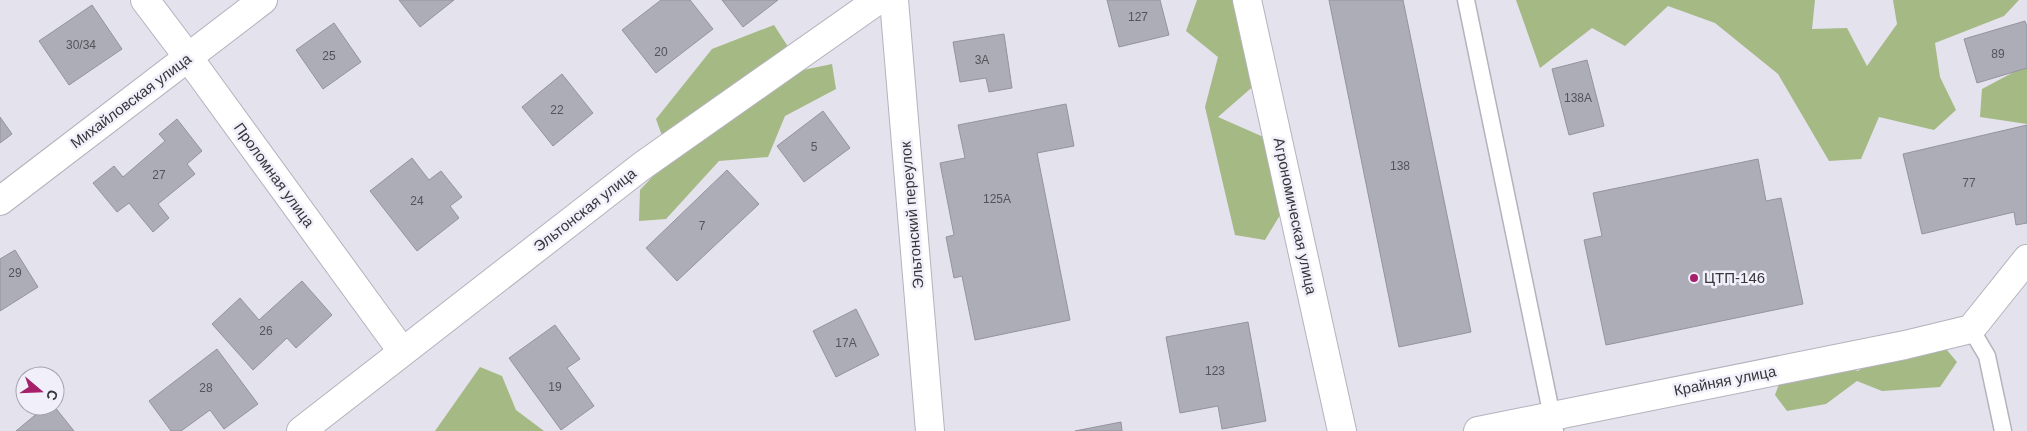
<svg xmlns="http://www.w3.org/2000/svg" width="2027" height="431" font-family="Helvetica,sans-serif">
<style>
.forest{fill:#a5b984}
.building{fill:#acadb7;stroke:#94949e}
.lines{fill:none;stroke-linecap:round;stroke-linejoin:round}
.lane-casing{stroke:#b4b3bd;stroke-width:19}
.street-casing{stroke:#b4b3bd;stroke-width:30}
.secondary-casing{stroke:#b4b3bd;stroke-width:30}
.lane{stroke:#fff;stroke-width:16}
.street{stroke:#fff;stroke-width:28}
.secondary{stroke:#fff;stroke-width:28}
.poi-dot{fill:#a51f6b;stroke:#f1effa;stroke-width:2}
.labels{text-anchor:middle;stroke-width:5;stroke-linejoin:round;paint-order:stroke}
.number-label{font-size:12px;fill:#545358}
.street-label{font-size:15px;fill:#363539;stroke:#f1effa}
.poi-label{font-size:15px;fill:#363539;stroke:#f1effa;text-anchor:start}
</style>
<rect width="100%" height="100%" fill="#e3e2ed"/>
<!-- forest -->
<g class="forest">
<polygon points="1197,0 1240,0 1257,83 1218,117 1268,139 1283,210 1265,240 1235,235 1205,107 1218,57 1186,31"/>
<polygon points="1516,0 1815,0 1812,29 1847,28 1867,66 1897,24 1893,0 2019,0 2004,16 1935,43 1940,77 1956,110 1934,130 1879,117 1861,159 1829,161 1778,74 1715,23 1668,6 1625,46 1592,28 1540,68"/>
<polygon points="774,25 803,70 832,64 836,89 785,116 768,157 719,161 666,219 639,221 640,190 670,158 656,119 712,49"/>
<polygon points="2027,65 2027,124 1980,117 1982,89"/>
<polygon points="1941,343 1957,362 1940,387 1882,391 1857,381 1826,404 1787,411 1775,395 1783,373 1835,363 1858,371 1888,351"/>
<polygon points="480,367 502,376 516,410 544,431 435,431"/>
</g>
<!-- building -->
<g class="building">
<polygon points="399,0 454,0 420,27"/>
<polygon points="661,0 690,0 713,29 656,73 622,30"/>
<polygon points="722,0 778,0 743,27"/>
<polygon points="1107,0 1160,0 1169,35 1119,47"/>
<polygon points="1329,0 1403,0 1471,332 1399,347"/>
<polygon points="92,5 122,49 69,85 39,41"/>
<polygon points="2025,21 2027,26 2027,68 1977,83 1964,39"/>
<polygon points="334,23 361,62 323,89 296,50"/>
<polygon points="1004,34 1012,88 989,92 986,78 960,82 953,42"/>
<polygon points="1587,60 1604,126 1569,135 1552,69"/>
<polygon points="562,74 593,113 553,146 522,107"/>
<polygon points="1066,104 1074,146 1037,153 1070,320 975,340 962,276 954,278 946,237 954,235 940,163 965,158 958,125"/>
<polygon points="823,111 850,148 804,182 777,146"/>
<polygon points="0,117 12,134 0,143"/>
<polygon points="177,119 202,151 187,164 195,174 158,204 169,218 153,232 129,203 117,212 93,183 114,166 123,177 165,141 159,134"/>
<polygon points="2027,125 2027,223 2016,225 2014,212 1922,234 1903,154"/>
<polygon points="412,158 429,180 441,171 462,197 450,206 459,218 417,251 370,191"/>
<polygon points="1758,159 1766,201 1781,198 1803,304 1606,345 1584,240 1602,236 1593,193"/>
<polygon points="727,170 759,204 677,281 646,248"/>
<polygon points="15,250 38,287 0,311 0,259"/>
<polygon points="302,281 332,315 296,348 287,338 253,370 212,324 240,298 259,320"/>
<polygon points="856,309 879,355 836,377 813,331"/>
<polygon points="1248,322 1266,421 1222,429 1218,406 1180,413 1166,337"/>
<polygon points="555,325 580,359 567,368 594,406 561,430 509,358"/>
<polygon points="217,349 258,404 224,429 210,410 181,431 171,431 149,401"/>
<polygon points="46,406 54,406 74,431 16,431"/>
<polygon points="1121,422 1122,431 1075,431"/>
</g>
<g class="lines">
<defs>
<g id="lane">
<polyline points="1466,0 1555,431"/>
<polyline points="1971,329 1987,356 2003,431"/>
</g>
<g id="street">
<polyline points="145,0 188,57 402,351"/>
<polyline points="894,0 930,431"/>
<polyline points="0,201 263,0"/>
<polyline points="301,431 642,166 878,0"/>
<polyline points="1478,431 1905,345 1971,329 2027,259"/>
</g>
<polyline id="secondary" points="1247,0 1342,431"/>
</defs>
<!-- lane casing -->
<use href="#lane" class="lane-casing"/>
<!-- street casing -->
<use href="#street" class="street-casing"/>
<!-- secondary casing -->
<use href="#secondary" class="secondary-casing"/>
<!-- lane -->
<use href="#lane" class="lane"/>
<!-- street -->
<use href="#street" class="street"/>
<!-- secondary -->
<use href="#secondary" class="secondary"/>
</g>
<!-- markers -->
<circle class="poi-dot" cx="1694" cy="278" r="5"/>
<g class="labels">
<!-- number labels -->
<g class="number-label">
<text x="1138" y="21">127</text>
<text x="81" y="49">30/34</text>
<text x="661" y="56">20</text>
<text x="1998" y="58">89</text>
<text x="329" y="60">25</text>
<text x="982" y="64">3А</text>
<text x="1578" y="102">138А</text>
<text x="557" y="114">22</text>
<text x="814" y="151">5</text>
<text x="1400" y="170">138</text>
<text x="159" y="179">27</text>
<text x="1969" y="187">77</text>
<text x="997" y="203">125А</text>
<text x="417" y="205">24</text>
<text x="702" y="230">7</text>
<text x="15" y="277">29</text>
<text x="266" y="335">26</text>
<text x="846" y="347">17А</text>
<text x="1215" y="375">123</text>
<text x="555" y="391">19</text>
<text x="206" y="392">28</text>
</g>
<!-- street labels -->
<g class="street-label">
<text transform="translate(131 101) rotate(-37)" y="5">Михайловская улица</text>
<text transform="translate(274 175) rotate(54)" y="5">Проломная улица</text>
<text transform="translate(585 210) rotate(-38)" y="5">Эльтонская улица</text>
<text transform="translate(912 215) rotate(-95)" y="5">Эльтонский переулок</text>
<text transform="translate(1295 216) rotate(78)" y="5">Агрономическая улица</text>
<text transform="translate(1725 381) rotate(-11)" y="5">Крайняя улица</text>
</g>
<!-- poi labels -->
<g class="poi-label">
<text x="1704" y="283">ЦТП-146</text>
</g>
</g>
<!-- north arrow -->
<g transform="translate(40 391) rotate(109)"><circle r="24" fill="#f1effa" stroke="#a6a5ad"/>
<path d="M0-4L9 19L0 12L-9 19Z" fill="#a51f6b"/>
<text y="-8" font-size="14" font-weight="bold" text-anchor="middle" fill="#363539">С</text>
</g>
</svg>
